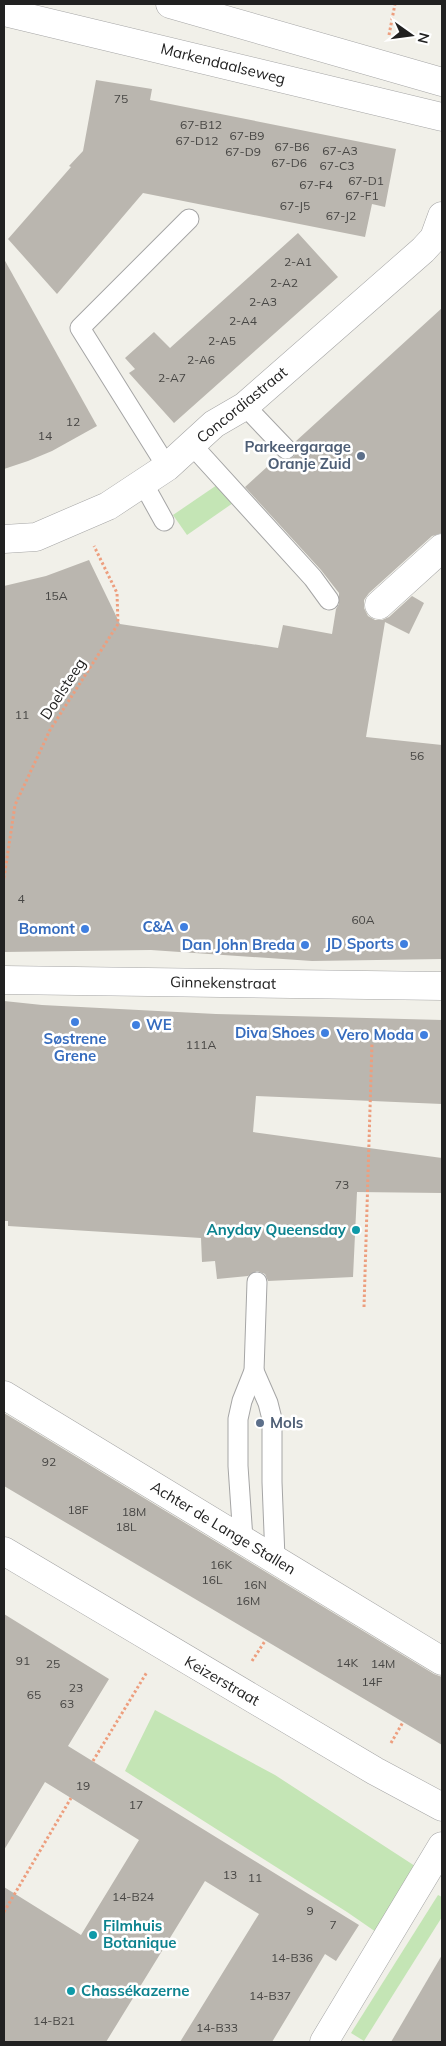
<svg xmlns="http://www.w3.org/2000/svg" width="446" height="2046" font-family="Mulish,sans-serif">
<style>
.grass{fill:#c4e5b5}
.building{fill:#bab6af}
.lines{fill:none;stroke-linecap:round;stroke-linejoin:round}
.service-casing{stroke:#a5a5a5;stroke-width:21}
.pedestrian-casing{stroke:#a5a5a5;stroke-width:29}
.minor-casing{stroke:#a5a5a5;stroke-width:29}
.tertiary-casing{stroke:#a5a5a5;stroke-width:29}
.path{stroke:#ed9e7e;stroke-width:3;stroke-dasharray:2.5 2.5;stroke-linecap:butt}
.service{stroke:#fff;stroke-width:19}
.pedestrian{stroke:#fff;stroke-width:28}
.minor{stroke:#fff;stroke-width:28}
.tertiary{stroke:#fff;stroke-width:28}
.service-dot{fill:#5c6f8a;stroke:#fff;stroke-width:2}
.shop-dot{fill:#3f7fe0;stroke:#fff;stroke-width:2}
.culture-dot{fill:#0f9aa8;stroke:#fff;stroke-width:2}
.labels{text-anchor:middle;stroke-width:5;stroke-linejoin:round;paint-order:stroke}
.number-label{font-size:12px;fill:#474644}
.street-label{font-size:15px;fill:#212121;stroke:#fff}
.service-label{font-size:15px;font-weight:bold;fill:#4e5e75;stroke:#fff;text-anchor:end}
.shop-label{font-size:15px;font-weight:bold;fill:#366cbe;stroke:#fff;text-anchor:end}
.culture-label{font-size:15px;font-weight:bold;fill:#0d838f;stroke:#fff;text-anchor:start}
</style>
<rect width="100%" height="100%" fill="#f1f0e9"/>
<!-- grass -->
<g class="grass">
<polygon points="217,485 233,503 187,535 173,515"/>
<polygon points="155,1710 275,1775 415,1866 376,1932 347,1912 125,1771"/>
<polygon points="438,1895 442,1897 442,1917 364,2041 351,2033"/>
</g>
<!-- building -->
<g class="building">
<polygon points="96,80 152,89 150,100 396,149 385,207 372,204 365,237 143,193 57,294 8,239 71,167 69,166 83,151"/>
<polygon points="298,233 338,277 174,423 129,373 135,369 125,358 154,332 170,348"/>
<polygon points="4,259 97,426 52,451 28,461 4,469"/>
<polygon points="442,308 442,533 432,536 369,593 364,600 364,608 368,616 375,620 382,620 389,617 412,596 424,603 409,634 385,622 366,737 442,745 442,959 312,961 151,950 4,952 4,586 46,576 89,560 120,624 278,648 283,625 332,634 336,609 339,604 339,593 321,570 245,487 278,457 283,460 293,457 297,452 295,442"/>
<polygon points="4,1001 42,1005 216,1014 442,1020 442,1104 256,1096 253,1132 442,1158 442,1193 357,1192 353,1277 268,1281 265,1274 257,1271 248,1276 217,1279 215,1261 202,1262 201,1238 8,1226 8,1221 4,1221"/>
<polygon points="4,1413 434,1674 442,1677 442,1745 4,1486"/>
<polygon points="4,1614 109,1679 68,1746 359,1925 336,1961 325,1954 272,2042 180,2042 259,1914 205,1881 106,2042 4,2042 4,1887 81,1935 139,1840 45,1782 4,1850"/>
<polygon points="442,1955 442,2042 391,2042"/>
</g>
<g class="lines">
<defs>
<g id="service">
<polyline points="245,406 286,449"/>
<polyline points="192,445 313,578 329,600"/>
<polyline points="167,467 80,328 189,219"/>
<polyline points="143,483 164,521"/>
<polyline points="254,1371 268,1403 272,1419 272,1482 275,1558"/>
<polyline points="243,1539 238,1466 238,1419 242,1401 254,1371 257,1282"/>
</g>
<g id="pedestrian">
<polyline points="4,980 442,986"/>
<polyline points="324,2042 442,1846"/>
</g>
<g id="minor">
<polyline points="170,4 442,82"/>
<polyline points="4,12 442,117"/>
<polyline points="4,539 36,537 108,506 167,467 214,424 245,406 423,250 434,238 442,216"/>
<polyline points="379,605 442,548"/>
<polyline points="4,1395 442,1661"/>
</g>
<polyline id="tertiary" points="4,1551 375,1771 442,1807"/>
</defs>
<!-- service casing -->
<use href="#service" class="service-casing"/>
<!-- pedestrian casing -->
<use href="#pedestrian" class="pedestrian-casing"/>
<!-- minor casing -->
<use href="#minor" class="minor-casing"/>
<!-- tertiary casing -->
<use href="#tertiary" class="tertiary-casing"/>
<!-- path -->
<g class="path">
<polyline points="389,35 395,4"/>
<polyline points="4,878 15,805 50,730 118,624 117,593 94,546"/>
<polyline points="364,1307 372,1043"/>
<polyline points="252,1661 265,1641"/>
<polyline points="391,1743 403,1722"/>
<polyline points="93,1761 147,1672"/>
<polyline points="4,1912 71,1798"/>
</g>
<!-- service -->
<use href="#service" class="service"/>
<!-- pedestrian -->
<use href="#pedestrian" class="pedestrian"/>
<!-- minor -->
<use href="#minor" class="minor"/>
<!-- tertiary -->
<use href="#tertiary" class="tertiary"/>
</g>
<!-- markers -->
<g class="service-dot">
<circle cx="361" cy="456" r="5"/>
<circle cx="260" cy="1423" r="5"/>
</g>
<g class="shop-dot">
<circle cx="184" cy="927" r="5"/>
<circle cx="85" cy="929" r="5"/>
<circle cx="404" cy="944" r="5"/>
<circle cx="305" cy="945" r="5"/>
<circle cx="75" cy="1022" r="5"/>
<circle cx="136" cy="1025" r="5"/>
<circle cx="325" cy="1033" r="5"/>
<circle cx="424" cy="1035" r="5"/>
</g>
<g class="culture-dot">
<circle cx="356" cy="1230" r="5"/>
<circle cx="93" cy="1935" r="5"/>
<circle cx="71" cy="1991" r="5"/>
</g>
<g class="labels">
<!-- number labels -->
<g class="number-label">
<text x="121" y="103">75</text>
<text x="201" y="129">67-B12</text>
<text x="247" y="140">67-B9</text>
<text x="197" y="145">67-D12</text>
<text x="292" y="151">67-B6</text>
<text x="340" y="155">67-A3</text>
<text x="243" y="156">67-D9</text>
<text x="289" y="167">67-D6</text>
<text x="337" y="170">67-C3</text>
<text x="366" y="185">67-D1</text>
<text x="316" y="189">67-F4</text>
<text x="362" y="200">67-F1</text>
<text x="295" y="210">67-J5</text>
<text x="341" y="220">67-J2</text>
<text x="298" y="266">2-A1</text>
<text x="284" y="287">2-A2</text>
<text x="263" y="306">2-A3</text>
<text x="243" y="325">2-A4</text>
<text x="222" y="345">2-A5</text>
<text x="201" y="364">2-A6</text>
<text x="172" y="382">2-A7</text>
<text x="73" y="426">12</text>
<text x="45" y="440">14</text>
<text x="56" y="600">15A</text>
<text x="22" y="719">11</text>
<text x="417" y="760">56</text>
<text x="21" y="903">4</text>
<text x="363" y="924">60A</text>
<text x="201" y="1049">111A</text>
<text x="342" y="1189">73</text>
<text x="49" y="1466">92</text>
<text x="78" y="1514">18F</text>
<text x="134" y="1516">18M</text>
<text x="126" y="1531">18L</text>
<text x="221" y="1569">16K</text>
<text x="212" y="1584">16L</text>
<text x="255" y="1589">16N</text>
<text x="248" y="1605">16M</text>
<text x="23" y="1665">91</text>
<text x="347" y="1667">14K</text>
<text x="53" y="1668">25</text>
<text x="383" y="1668">14M</text>
<text x="372" y="1686">14F</text>
<text x="76" y="1692">23</text>
<text x="34" y="1699">65</text>
<text x="67" y="1708">63</text>
<text x="83" y="1790">19</text>
<text x="136" y="1809">17</text>
<text x="230" y="1879">13</text>
<text x="255" y="1882">11</text>
<text x="133" y="1901">14-B24</text>
<text x="310" y="1915">9</text>
<text x="333" y="1929">7</text>
<text x="292" y="1962">14-B36</text>
<text x="270" y="2000">14-B37</text>
<text x="54" y="2025">14-B21</text>
<text x="217" y="2032">14-B33</text>
</g>
<!-- street labels -->
<g class="street-label">
<text transform="translate(223 64) rotate(14)" y="5">Markendaalseweg</text>
<text transform="translate(242 405) rotate(-39)" y="5">Concordiastraat</text>
<text transform="translate(63 689) rotate(-57)" y="5">Doelsteeg</text>
<text transform="translate(223 983) rotate(1)" y="5">Ginnekenstraat</text>
<text transform="translate(223 1528) rotate(31)" y="5">Achter de Lange Stallen</text>
<text transform="translate(222 1681) rotate(30)" y="5">Keizerstraat</text>
</g>
<!-- service labels -->
<g class="service-label">
<text x="351" y="452">Parkeergarage<tspan x="351" dy="17">Oranje Zuid</tspan></text>
<text x="270" y="1428" text-anchor="start">Mols</text>
</g>
<!-- shop labels -->
<g class="shop-label">
<text x="174" y="932">C&amp;A</text>
<text x="75" y="934">Bomont</text>
<text x="394" y="949">JD Sports</text>
<text x="295" y="950">Dan John Breda</text>
<text x="146" y="1030" text-anchor="start">WE</text>
<text x="315" y="1038">Diva Shoes</text>
<text x="414" y="1040">Vero Moda</text>
<text x="75" y="1044" text-anchor="middle">Søstrene<tspan x="75" dy="17">Grene</tspan></text>
</g>
<!-- culture labels -->
<g class="culture-label">
<text x="346" y="1235" text-anchor="end">Anyday Queensday</text>
<text x="103" y="1931">Filmhuis<tspan x="103" dy="17">Botanique</tspan></text>
<text x="81" y="1996">Chassékazerne</text>
</g>
</g>
<!-- border -->
<rect width="446" height="2046" fill="none" stroke="#212121" stroke-width="10"/>
<!-- north arrow -->
<g transform="translate(411 35) rotate(104)" stroke="#ffffff" stroke-width="4" paint-order="stroke">
<path d="M0-4L9 19L0 12L-9 19Z" fill="#212121"/>
<text y="-8" font-size="14" font-weight="bold" text-anchor="middle" fill="#212121">N</text>
</g>
</svg>
